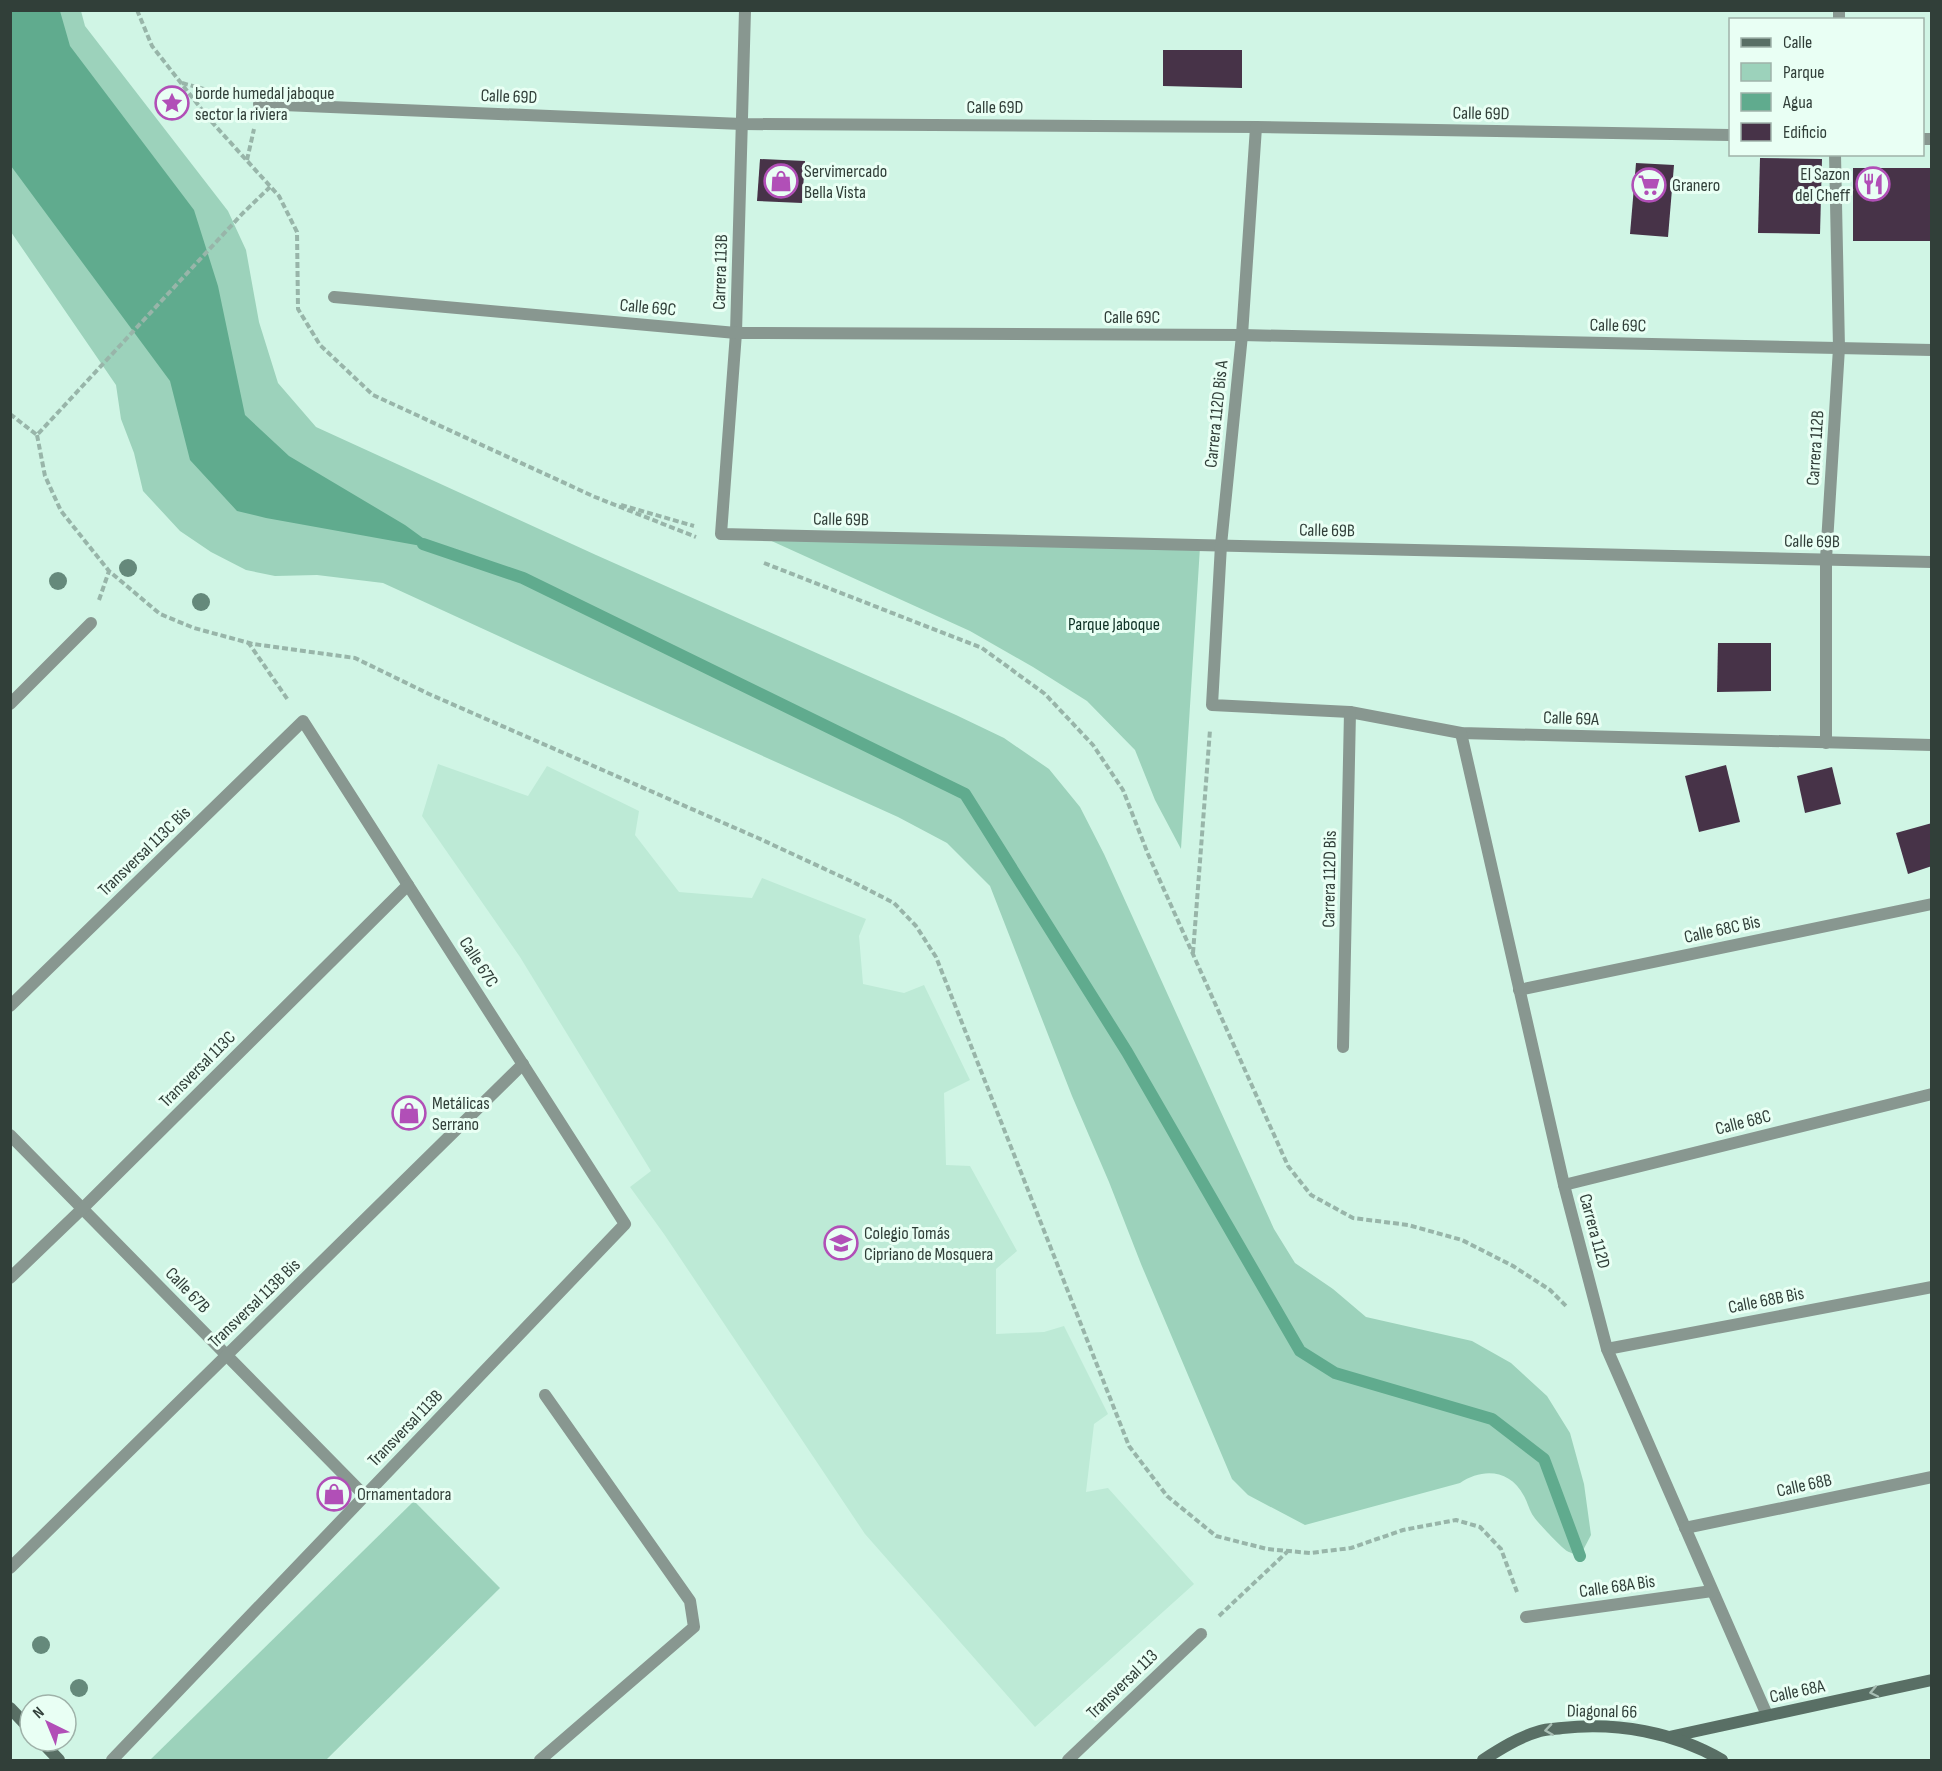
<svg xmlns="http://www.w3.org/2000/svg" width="1942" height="1771" font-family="'Sofia Sans Condensed',sans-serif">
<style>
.built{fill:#bdead6}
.green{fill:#9cd2bb}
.water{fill:#60ab8e}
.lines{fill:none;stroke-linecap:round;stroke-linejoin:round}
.stream{stroke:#60ab8e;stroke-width:12}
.building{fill:#473348}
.path{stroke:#98b5a9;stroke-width:4;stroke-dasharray:6 3;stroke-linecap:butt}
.lane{stroke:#889790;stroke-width:12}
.street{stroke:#889790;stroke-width:12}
.secondary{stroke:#596f65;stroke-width:12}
.tree{fill:#65897b}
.oneway{stroke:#a8beb4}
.labels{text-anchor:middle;stroke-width:6;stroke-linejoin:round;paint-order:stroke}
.poi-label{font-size:18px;fill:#313f39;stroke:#e9fff4;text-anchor:start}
.street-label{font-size:18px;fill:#313f39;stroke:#e9fff4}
.park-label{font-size:18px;fill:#0e3125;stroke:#e9fff4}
</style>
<rect width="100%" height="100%" fill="#d0f5e5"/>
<!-- built -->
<polygon class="built" points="438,764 528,796 547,766 639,811 635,835 679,892 752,898 762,878 866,919 859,936 863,984 904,993 924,985 970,1080 944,1093 946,1165 970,1166 1017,1251 996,1269 996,1334 1044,1332 1064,1326 1108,1414 1094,1424 1086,1492 1108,1488 1194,1584 1035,1727 865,1534 664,1234 630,1187 651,1171 520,957 422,816"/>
<!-- green -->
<g class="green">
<path d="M10,11H81L85,26L228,211L246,250L259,322L278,383L316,427L596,555L956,715L1004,738L1049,769L1080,807L1104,854L1274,1229L1295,1263L1333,1289L1366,1317L1472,1341L1511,1363L1547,1396L1570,1433L1584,1484L1591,1535L1580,1556C1576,1554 1570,1553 1567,1551C1562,1548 1537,1522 1534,1517C1529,1510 1528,1503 1524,1496C1510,1469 1482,1468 1460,1483L1305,1525L1248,1495L1232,1479L1141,1264L1109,1182L1072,1096L990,886L947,843L898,817L592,679L383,583L317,575L275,576L246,570L211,552L180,531L143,491L134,453L121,419L116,385L11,232Z"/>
<polygon points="765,538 1200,547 1181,849 1155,800 1135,750 1087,701 1033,667 970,631"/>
<polygon points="414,1501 500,1588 326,1760 150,1760"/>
</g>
<!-- water -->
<polygon class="water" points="11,10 60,11 70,46 194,210 218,286 245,415 289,456 405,525 438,549 266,518 237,511 190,460 170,381 11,166"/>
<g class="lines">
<!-- stream -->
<polyline class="stream" points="423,544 523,578 965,794 1127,1052 1300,1351 1335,1373 1492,1419 1544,1459 1580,1556"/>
</g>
<!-- building -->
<g class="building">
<polygon points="1163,50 1242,50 1242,88 1163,86"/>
<polygon points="1760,158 1822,159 1820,234 1758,233"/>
<polygon points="760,159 805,161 802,203 757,201"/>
<polygon points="1636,163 1674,165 1668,237 1630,234"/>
<rect x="1853" y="168" width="79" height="73"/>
<polygon points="1718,643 1771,643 1771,691 1717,692"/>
<polygon points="1726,765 1740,822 1699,832 1685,776"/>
<polygon points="1832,767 1841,804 1805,813 1797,776"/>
<polygon points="1932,823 1932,866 1908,874 1896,833"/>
</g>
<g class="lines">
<!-- path -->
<g class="path">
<polyline points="137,10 152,46 210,120 279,196 297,232 298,309 320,345 373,395 595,497 696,537"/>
<polyline points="182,83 233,97"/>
<polyline points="247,160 254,129"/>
<polyline points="10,414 37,435 243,213 270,187"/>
<polyline points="37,435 45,476 61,511 109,571 160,614 194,628 253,644 355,658 429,694 758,838 855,883 894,903 916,926 936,957 1129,1446 1167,1496 1216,1536 1267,1549 1310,1553 1351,1548 1403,1530 1456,1520 1480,1527 1501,1549 1517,1592"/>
<polyline points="621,505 694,526"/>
<polyline points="764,563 982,648 1045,694 1093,745 1123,790 1148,854 1288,1166 1311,1195 1353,1218 1408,1225 1462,1240 1513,1266 1550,1290 1567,1307"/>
<polyline points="99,600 109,571"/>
<polyline points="248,642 288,700"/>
<polyline points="1193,953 1210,730"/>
<polyline points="1219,1616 1287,1552"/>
</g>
<!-- lane -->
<g class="lane">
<polyline points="540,1760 694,1627 690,1601 545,1395"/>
<polyline points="1068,1760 1201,1634"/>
</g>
<!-- street -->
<g class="street">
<polyline points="745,10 736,333 721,534 1932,562"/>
<polyline points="1839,20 1839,10"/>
<polyline points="259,104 742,124 1256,127 1730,135"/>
<polyline points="1256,127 1242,335 1221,545 1212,705 1350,712 1461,733 1932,745"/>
<polyline points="1922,139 1932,139"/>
<polyline points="334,297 736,333 1242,335 1932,350"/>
<polyline points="10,704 91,623"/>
<polyline points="1461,733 1564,1185 1607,1349 1767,1715"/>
<polyline points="1826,743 1826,559 1839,348 1835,154"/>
<polyline points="1519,990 1932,904"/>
<polyline points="10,1006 303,721 625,1224 112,1760"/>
<polyline points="1343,1047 1350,712"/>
<polyline points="10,1135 365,1496"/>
<polyline points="1564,1185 1932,1094"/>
<polyline points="10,1278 83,1208 408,885"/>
<polyline points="1607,1349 1932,1287"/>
<polyline points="1685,1528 1932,1477"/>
<polyline points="10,1568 523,1064"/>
<polyline points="1526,1617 1712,1591"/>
</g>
<!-- secondary -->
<g class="secondary">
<polyline points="10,1708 30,1729"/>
<polyline points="1669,1737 1932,1680"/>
<polyline points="41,1741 59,1760"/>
<path d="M1483,1760C1500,1749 1519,1737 1540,1731C1547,1729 1555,1729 1562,1728C1617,1722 1674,1732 1722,1760"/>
</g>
</g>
<!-- trees -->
<g class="tree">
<circle cx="128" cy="568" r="9"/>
<circle cx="58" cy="581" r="9"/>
<circle cx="201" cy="602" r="9"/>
<circle cx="41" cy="1645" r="9"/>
<circle cx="79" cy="1688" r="9"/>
</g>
<!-- one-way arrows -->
<defs><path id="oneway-chevron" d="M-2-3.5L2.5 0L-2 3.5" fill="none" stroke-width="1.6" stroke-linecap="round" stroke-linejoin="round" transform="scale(1.5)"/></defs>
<g class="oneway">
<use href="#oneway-chevron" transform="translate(1874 1692) rotate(168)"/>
<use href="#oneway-chevron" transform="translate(1549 1730) rotate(172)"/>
</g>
<!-- icons -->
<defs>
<symbol id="sight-ring" viewBox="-11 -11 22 22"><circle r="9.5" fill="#e9fff4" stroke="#b14fb7" stroke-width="1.5"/><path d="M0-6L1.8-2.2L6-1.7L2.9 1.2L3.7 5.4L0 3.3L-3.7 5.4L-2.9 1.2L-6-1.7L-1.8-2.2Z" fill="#b14fb7"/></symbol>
<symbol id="shop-ring" viewBox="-11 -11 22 22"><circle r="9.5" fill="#e9fff4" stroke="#b14fb7" stroke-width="1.5"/><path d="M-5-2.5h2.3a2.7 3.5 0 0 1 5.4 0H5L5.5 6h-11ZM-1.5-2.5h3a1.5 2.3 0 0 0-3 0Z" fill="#b14fb7"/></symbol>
<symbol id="restaurant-ring" viewBox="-11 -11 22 22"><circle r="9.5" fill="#e9fff4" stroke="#b14fb7" stroke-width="1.5"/><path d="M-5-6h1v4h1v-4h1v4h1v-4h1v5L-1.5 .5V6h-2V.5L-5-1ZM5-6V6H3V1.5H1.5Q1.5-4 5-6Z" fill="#b14fb7"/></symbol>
<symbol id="supermarket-ring" viewBox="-11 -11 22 22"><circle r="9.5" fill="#e9fff4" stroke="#b14fb7" stroke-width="1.5"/><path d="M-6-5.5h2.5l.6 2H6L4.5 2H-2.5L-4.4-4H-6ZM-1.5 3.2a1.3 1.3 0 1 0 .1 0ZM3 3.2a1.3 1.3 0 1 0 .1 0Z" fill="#b14fb7"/></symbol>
<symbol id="school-ring" viewBox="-11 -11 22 22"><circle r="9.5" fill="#e9fff4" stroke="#b14fb7" stroke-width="1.5"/><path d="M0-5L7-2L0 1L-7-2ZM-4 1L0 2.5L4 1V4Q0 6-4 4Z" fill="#b14fb7"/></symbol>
</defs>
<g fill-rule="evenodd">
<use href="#sight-ring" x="153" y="84" width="38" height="38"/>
<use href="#shop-ring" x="762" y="162" width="38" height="38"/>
<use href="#restaurant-ring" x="1854" y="165" width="38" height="38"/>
<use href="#supermarket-ring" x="1630" y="166" width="38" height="38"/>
<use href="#shop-ring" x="390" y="1094" width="38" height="38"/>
<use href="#school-ring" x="822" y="1224" width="38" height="38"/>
<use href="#shop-ring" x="315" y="1475" width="38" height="38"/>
</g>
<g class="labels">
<!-- poi labels -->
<g class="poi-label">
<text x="195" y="99">borde humedal jaboque<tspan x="195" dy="21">sector la riviera</tspan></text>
<text x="804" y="177">Servimercado<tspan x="804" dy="21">Bella Vista</tspan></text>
<text x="1850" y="180" text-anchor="end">El Sazon<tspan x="1850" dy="21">del Cheff</tspan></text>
<text x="1672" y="191">Granero</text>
<text x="432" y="1109">Metálicas<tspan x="432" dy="21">Serrano</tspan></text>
<text x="864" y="1239">Colegio Tomás<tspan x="864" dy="21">Cipriano de Mosquera</tspan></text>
<text x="357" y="1500">Ornamentadora</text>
</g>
<!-- street labels -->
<g class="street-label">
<text transform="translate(509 96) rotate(2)" y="6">Calle 69D</text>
<text x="995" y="113">Calle 69D</text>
<text transform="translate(1481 113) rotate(1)" y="6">Calle 69D</text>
<text transform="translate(720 272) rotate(-88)" y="6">Carrera 113B</text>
<text transform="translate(648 307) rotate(5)" y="6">Calle 69C</text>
<text x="1132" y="323">Calle 69C</text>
<text transform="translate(1618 325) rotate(1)" y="6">Calle 69C</text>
<text transform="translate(1216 414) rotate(-84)" y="6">Carrera 112D Bis A</text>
<text transform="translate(1815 448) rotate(-86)" y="6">Carrera 112B</text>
<text transform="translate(841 519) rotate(1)" y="6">Calle 69B</text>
<text transform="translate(1327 530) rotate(1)" y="6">Calle 69B</text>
<text transform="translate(1812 541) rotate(1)" y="6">Calle 69B</text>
<text transform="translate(1571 718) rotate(2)" y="6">Calle 69A</text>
<text transform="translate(144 851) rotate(-44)" y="6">Transversal 113C Bis</text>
<text transform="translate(1329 879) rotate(-89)" y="6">Carrera 112D Bis</text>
<text transform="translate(1722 929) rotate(-12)" y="6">Calle 68C Bis</text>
<text transform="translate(479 962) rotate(57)" y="6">Calle 67C</text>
<text transform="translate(197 1069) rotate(-45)" y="6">Transversal 113C</text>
<text transform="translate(1743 1122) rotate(-14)" y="6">Calle 68C</text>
<text transform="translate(1595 1231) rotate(75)" y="6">Carrera 112D</text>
<text transform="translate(188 1290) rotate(46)" y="6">Calle 67B</text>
<text transform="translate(1766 1300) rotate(-11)" y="6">Calle 68B Bis</text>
<text transform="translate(254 1303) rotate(-44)" y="6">Transversal 113B Bis</text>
<text transform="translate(405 1428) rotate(-46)" y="6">Transversal 113B</text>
<text transform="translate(1804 1485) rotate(-12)" y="6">Calle 68B</text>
<text transform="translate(1617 1586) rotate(-8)" y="6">Calle 68A Bis</text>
<text transform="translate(1122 1684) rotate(-44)" y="6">Transversal 113</text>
<text transform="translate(1797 1691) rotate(-12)" y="6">Calle 68A</text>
<text transform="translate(1602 1711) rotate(1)" y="6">Diagonal 66</text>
</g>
<!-- park labels -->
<g class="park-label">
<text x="1114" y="630">Parque Jaboque</text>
</g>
</g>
<!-- border -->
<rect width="1942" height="1771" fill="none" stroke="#313f39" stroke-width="24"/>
<!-- legend -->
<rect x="1729" y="18" width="195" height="138" fill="#e9fff4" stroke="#9fb2a9" stroke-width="1.5"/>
<rect x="1741" y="38" width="30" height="9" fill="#596f65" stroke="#9fb2a9" stroke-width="1.5"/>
<text x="1783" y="48" font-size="18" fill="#313f39">Calle</text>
<rect x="1741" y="63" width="30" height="18" fill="#9cd2bb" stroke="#9fb2a9" stroke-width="1.5"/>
<text x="1783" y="78" font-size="18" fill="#313f39">Parque</text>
<rect x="1741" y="93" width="30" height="18" fill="#60ab8e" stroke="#9fb2a9" stroke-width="1.5"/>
<text x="1783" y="108" font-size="18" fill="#313f39">Agua</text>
<rect x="1741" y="123" width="30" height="18" fill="#473348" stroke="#9fb2a9" stroke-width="1.5"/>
<text x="1783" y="138" font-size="18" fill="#313f39">Edificio</text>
<!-- north arrow -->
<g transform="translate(48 1723) rotate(317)"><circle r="28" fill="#e9fff4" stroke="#9fb2a9" stroke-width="1.5"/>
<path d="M0-4.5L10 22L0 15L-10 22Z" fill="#b14fb7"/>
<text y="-9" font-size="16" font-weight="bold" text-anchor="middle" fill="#313f39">N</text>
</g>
</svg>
